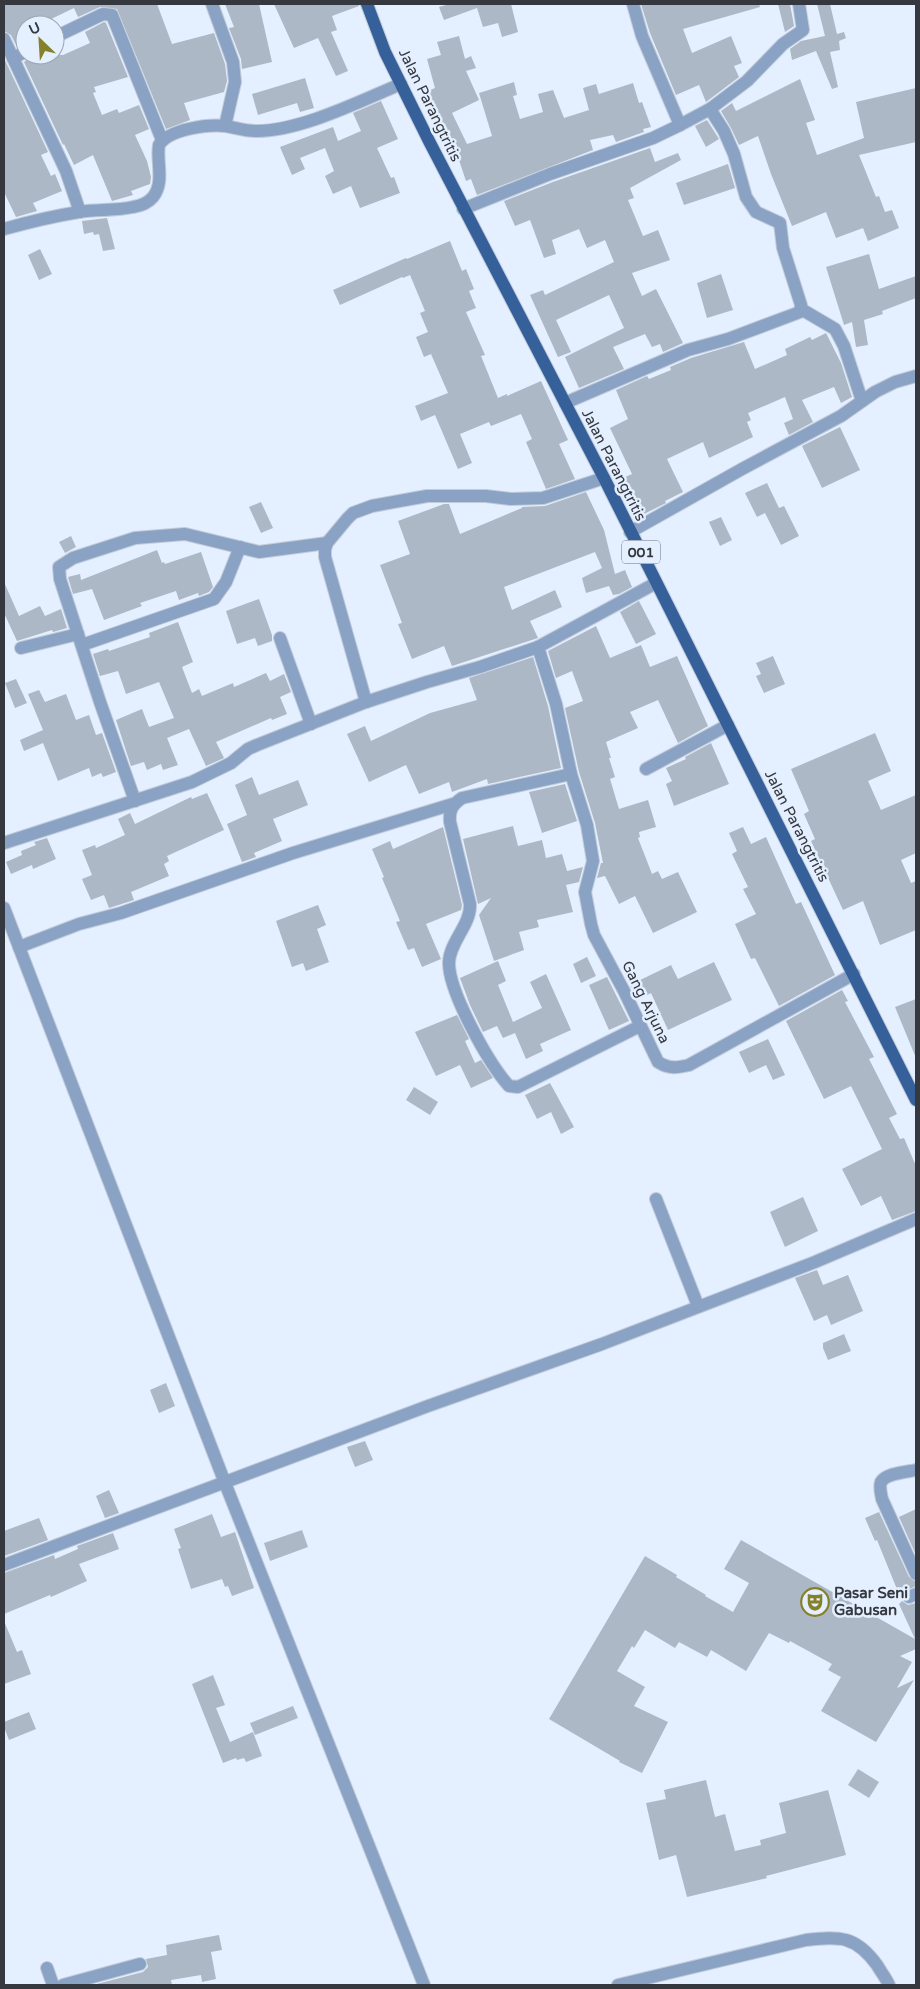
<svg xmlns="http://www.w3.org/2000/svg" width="920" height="1989" font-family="'Varela Round',sans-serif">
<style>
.building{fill:#adb8c6}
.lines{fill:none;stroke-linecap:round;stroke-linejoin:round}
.street-casing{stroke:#c1cbd9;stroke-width:14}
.primary-casing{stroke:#c1cbd9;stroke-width:14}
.street{stroke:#8aa2c3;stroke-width:12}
.primary{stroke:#36609a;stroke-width:12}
.labels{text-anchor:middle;stroke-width:5;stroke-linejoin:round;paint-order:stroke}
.shield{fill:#e4efff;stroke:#6a7079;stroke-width:1}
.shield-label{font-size:14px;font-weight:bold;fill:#35393f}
.street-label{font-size:15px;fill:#35393f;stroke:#e4efff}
.poi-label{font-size:15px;font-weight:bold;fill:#35393f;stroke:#e4efff;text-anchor:start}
</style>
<rect width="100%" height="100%" fill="#e4efff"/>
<!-- building -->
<g class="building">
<polygon points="4,4 157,4 172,44 214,33 225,64 227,81 224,92 184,103 190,120 166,129 117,9 100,7 78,17 74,8 47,21 48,25 25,25 25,44 17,47 11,35 4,31"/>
<polygon points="225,4 259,4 272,62 242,69 241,59 229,28 234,27"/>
<polygon points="274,4 359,4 359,6 332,16 337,30 331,32 348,71 336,76 318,38 294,48"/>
<polygon points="450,4 511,4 518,32 502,37 498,23 483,27 477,8 444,20 439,7"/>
<polygon points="641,4 759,4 760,7 683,29 692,53 731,36 742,63 734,66 739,77 706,102 699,85 676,95 650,33"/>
<polygon points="778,4 790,4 794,26 785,32"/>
<polygon points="817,4 830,4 837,34 844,32 846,38 839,41 840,50 830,52 838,87 832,89 816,51 792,60 790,49 801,41 825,36"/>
<polygon points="104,22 106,23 128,77 94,87 96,92 93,93 102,115 117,109 119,113 139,105 149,129 135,135 147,161 151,177 150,184 131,191 133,195 112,201 93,155 74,165 64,144 63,145 24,62 32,55 63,55 90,43 85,32"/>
<polygon points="459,36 465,59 471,56 476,68 466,71 479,100 452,113 467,144 492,136 479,93 514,82 517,95 513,96 520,119 543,112 538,94 553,90 564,118 589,110 583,88 596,84 599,94 633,83 639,103 642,102 651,127 643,129 644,132 616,142 613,135 590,140 593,150 477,195 471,179 466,181 460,163 426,92 435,88 427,59 441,55 437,42"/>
<polygon points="4,58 48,152 41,155 51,176 55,174 62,191 33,203 37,211 16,217 4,192"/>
<polygon points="305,78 314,108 300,112 297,103 258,115 252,94"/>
<polygon points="800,79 815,120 806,123 817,155 864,138 856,102 916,88 916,142 859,155 876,197 879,196 885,212 892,210 899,228 868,241 863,228 836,238 826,212 792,226 771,174 758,136 739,145 731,128 721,111 732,103 736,111"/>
<polygon points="381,101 398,139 377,148 391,178 394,177 400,193 360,208 351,186 333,194 325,176 334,171 325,148 300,158 305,169 292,175 280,147 333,127 338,141 361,131 353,113"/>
<polygon points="707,120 719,139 706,147 695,126"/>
<polygon points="650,148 655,162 678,153 681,160 630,188 634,198 628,200 643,236 658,230 670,260 632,273 642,296 656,289 683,343 663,352 660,344 652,347 645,334 613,347 624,369 579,388 565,357 624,328 609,295 556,320 571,352 558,357 530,295 543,290 545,295 614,262 605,240 587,248 579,229 552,240 556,254 544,258 530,220 515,226 504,201 553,182"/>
<polygon points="728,164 735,188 684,205 676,183"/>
<polygon points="107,218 115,249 103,251 99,234 94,235 93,232 84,234 82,221"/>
<polygon points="450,241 462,271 466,269 474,289 469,291 476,308 466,312 485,355 481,356 498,398 507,394 507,396 541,381 568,440 559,444 575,479 546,489 526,442 532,439 521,414 491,426 489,422 460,434 472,463 458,469 435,415 421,421 415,406 448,393 431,354 424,357 416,337 428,332 420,313 425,311 410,275 403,278 402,277 340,305 333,290 406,258 407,259"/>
<polygon points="40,249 52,274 39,280 28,255"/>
<polygon points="869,254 879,289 916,276 916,298 882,311 883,314 864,320 868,345 856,347 852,322 844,325 826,267"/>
<polygon points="721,274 733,310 707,318 697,283"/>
<polygon points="826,333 841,363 852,397 841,403 834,387 802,400 813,422 789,435 784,423 793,419 785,397 748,413 751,420 747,422 753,437 709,458 703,442 667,459 683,492 665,501 666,503 640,516 623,478 632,474 610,428 628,419 616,390 647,376 649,379 671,370 670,367 691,358 744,342 755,369 787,355 785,349 810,337 812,340"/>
<polygon points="840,427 860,470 822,488 802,446"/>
<polygon points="767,483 779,508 784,506 799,536 781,545 765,513 757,517 745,493"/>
<polygon points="586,492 604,530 615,574 625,570 632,587 619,594 613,595 609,586 586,593 582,578 602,568 595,552 504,587 512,610 555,590 562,607 530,621 538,638 452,666 444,646 412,659 398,624 402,623 380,565 410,554 398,521 444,504 449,504 460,534 522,508 522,507 545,506"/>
<polygon points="261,502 273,528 261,533 249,507"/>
<polygon points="721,517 732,540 720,546 709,522"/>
<polygon points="71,536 76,547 65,553 59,542"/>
<polygon points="157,550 162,563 164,562 165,564 201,552 213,587 209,592 199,596 198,593 179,600 176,591 140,603 142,606 104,620 92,589 73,594 68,577 80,574 81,580"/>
<polygon points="4,582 19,616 40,606 45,616 61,609 67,628 53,632 52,630 17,641 4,613"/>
<polygon points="259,599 272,635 272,641 258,646 255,638 237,644 226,611"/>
<polygon points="639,601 656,634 636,644 620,612"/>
<polygon points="178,622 193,662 182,667 192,693 199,689 202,696 233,683 234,687 266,673 270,681 284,674 291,692 280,697 287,714 272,720 271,718 216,742 224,758 206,766 189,729 167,738 178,765 163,770 161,764 147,770 144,762 131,766 116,720 142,709 149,727 174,718 159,682 126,694 118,671 100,676 93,654 108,649 109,651 150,637 149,633"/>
<polygon points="596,626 610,658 641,645 650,667 677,656 708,726 678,743 658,700 630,712 638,728 606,742 611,758 609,758 615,777 610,779 619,809 648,800 656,827 639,832 640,837 638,838 652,874 658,871 662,879 678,872 697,912 653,933 635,896 619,904 605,876 597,878 601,863 603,863 595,823 579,772 565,708 583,701 572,671 556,678 548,651"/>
<polygon points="773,656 785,684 764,693 756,676 761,674 756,663"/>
<polygon points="533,657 548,706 561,768 488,784 487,779 452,792 449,782 419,794 406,765 369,782 347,734 365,726 371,741 430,713 477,700 469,678"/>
<polygon points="16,679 27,703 15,708 5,683"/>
<polygon points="39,690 45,702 66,694 76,720 89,715 96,735 102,733 116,772 103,777 101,773 92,777 89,768 58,781 43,743 24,751 20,740 43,730 28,694"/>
<polygon points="875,733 891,771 868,781 881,810 916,795 916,853 901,860 911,883 916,881 916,930 880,945 863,901 843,910 811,841 815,839 804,814 809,811 791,769"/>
<polygon points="711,743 729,784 674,806 666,784 672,781 666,768 686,759 685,757"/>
<polygon points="252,777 259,795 298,780 308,805 273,819 282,841 254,853 256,857 242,862 227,824 247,815 235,785"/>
<polygon points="565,784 577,821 542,833 529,792"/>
<polygon points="207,793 224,830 167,856 169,861 164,864 169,876 131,892 134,900 109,908 104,895 91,900 82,879 92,875 82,850 95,845 96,848 125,835 118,819 130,813 135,824 191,797 192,799"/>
<polygon points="513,826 518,846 542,840 546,858 562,854 567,871 583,867 579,882 566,885 573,912 537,920 539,927 519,932 524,950 494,961 479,915 491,898 478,904 463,839"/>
<polygon points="443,827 462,905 461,910 426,924 441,959 422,967 414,948 408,950 396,922 400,921 382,878 384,877 372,849 390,841 393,849"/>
<polygon points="743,827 751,844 766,837 796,904 801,902 835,975 779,1006 755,958 751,959 735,924 756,914 743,889 748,887 732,854 737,851 729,833"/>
<polygon points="47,838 56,859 33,869 32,865 11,874 6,862 22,855 21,851 36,845 34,842"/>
<polygon points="318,905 326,925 317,929 329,962 306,971 303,963 292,967 276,921"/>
<polygon points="587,957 596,976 581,983 573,964"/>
<polygon points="498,961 506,981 498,985 513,1022 542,1008 530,982 546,974 571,1030 540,1044 543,1051 526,1059 515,1033 503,1038 497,1026 483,1032 470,1005 460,978"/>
<polygon points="714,962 732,1000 668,1030 651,993 637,1000 630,985 671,965 678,979"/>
<polygon points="607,977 629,1021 609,1030 589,985"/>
<polygon points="842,990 848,1001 845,1002 874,1057 869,1059 897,1114 889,1118 900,1139 904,1138 916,1166 916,1211 892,1220 881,1196 861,1206 842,1169 882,1149 851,1086 824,1099 786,1021"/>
<polygon points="916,999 916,1058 895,1007"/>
<polygon points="457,1015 469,1039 465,1041 475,1063 481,1060 493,1078 471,1088 460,1065 436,1076 415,1032"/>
<polygon points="768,1039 785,1075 773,1080 766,1065 749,1073 739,1052"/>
<polygon points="550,1083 574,1127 561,1134 551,1112 537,1119 525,1095"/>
<polygon points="414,1087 438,1102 430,1115 406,1100"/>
<polygon points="803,1197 818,1231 785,1247 770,1212"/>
<polygon points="817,1270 823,1285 848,1275 863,1311 831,1325 827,1315 814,1321 795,1278"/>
<polygon points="844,1334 851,1351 828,1360 823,1348 823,1343"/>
<polygon points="166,1383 175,1406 159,1413 150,1390"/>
<polygon points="365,1441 373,1460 355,1467 347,1447"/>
<polygon points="109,1490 119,1513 105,1518 96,1496"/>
<polygon points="916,1509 916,1555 899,1517"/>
<polygon points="879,1512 909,1577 916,1582 916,1586 903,1592 901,1599 877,1540 875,1541 865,1518"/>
<polygon points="212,1514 221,1537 235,1532 254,1588 232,1596 228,1586 225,1587 222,1579 191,1589 178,1549 181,1548 174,1529"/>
<polygon points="39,1518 48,1540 4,1556 4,1531"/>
<polygon points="302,1530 308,1547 270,1561 264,1543"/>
<polygon points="113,1533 119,1549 79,1564 87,1581 51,1597 50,1595 4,1614 4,1573 54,1555 55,1559 78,1549 77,1546"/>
<polygon points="741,1540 915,1639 899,1604 902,1601 908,1605 916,1603 916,1649 900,1656 912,1662 897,1688 914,1680 876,1742 821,1711 841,1677 828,1670 832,1664 790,1641 789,1643 769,1633 746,1671 711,1650 707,1657 679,1642 675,1648 645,1630 634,1648 632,1646 617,1671 645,1687 634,1706 668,1722 642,1773 619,1762 620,1761 549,1719 645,1556 677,1575 676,1577 706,1595 705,1596 733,1612 749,1583 724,1569"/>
<polygon points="4,1621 17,1652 22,1650 31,1674 4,1684"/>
<polygon points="213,1675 225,1705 216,1708 230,1742 253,1732 262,1756 246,1762 244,1758 237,1760 236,1758 223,1763 192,1684"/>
<polygon points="293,1706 298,1718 255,1735 250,1723"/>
<polygon points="29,1712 36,1729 9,1740 4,1727 4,1722"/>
<polygon points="858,1769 879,1782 869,1798 848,1785"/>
<polygon points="706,1780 715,1817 725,1814 735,1851 761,1845 760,1840 786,1833 779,1803 828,1790 846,1855 766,1876 767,1878 687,1897 676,1855 659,1860 646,1803 666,1799 664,1790"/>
<polygon points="219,1935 222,1950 211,1952 216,1979 202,1982 201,1975 171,1980 172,1985 93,1985 143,1972 148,1967 146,1959 167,1955 166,1945"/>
</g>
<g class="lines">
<defs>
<g id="street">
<polyline points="212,4 233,62 235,82 225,126"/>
<polyline points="633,4 642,36 680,125"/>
<polyline points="55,37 103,14 112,15 162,140"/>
<polyline points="4,39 66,171 80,212"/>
<polyline points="13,58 25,52"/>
<polyline points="463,209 550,174 653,138 680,125 710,109 747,81 783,44 803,30 799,4"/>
<path d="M4,229C29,222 54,216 79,212C97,209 115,211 133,207C140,206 148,203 153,197C165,182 156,161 159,145C169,129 208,124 226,126C236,128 246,131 256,131C301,131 360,101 401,84"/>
<polyline points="801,309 835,329 844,346 862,401"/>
<polyline points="565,403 688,350 728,339 800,312 801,305 783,248 780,223 756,212 746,197 734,154 724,131 710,109"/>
<polyline points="630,532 742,469 841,416 875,392 895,382 916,376"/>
<polyline points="280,638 311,724"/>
<polyline points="82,645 214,599 226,582 240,547"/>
<path d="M538,647L556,704L571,774L587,825L593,861L585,892L591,924L594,935L624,991L658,1062C669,1069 677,1068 689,1065L854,974"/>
<polyline points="21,648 78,634"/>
<polyline points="366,702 325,557 325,549 327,543 347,519 353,513 372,506 427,496 486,496 511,499 543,498 604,478"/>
<polyline points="646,769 728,725"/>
<path d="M571,774L462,798C452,805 449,810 450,822L470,904C471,925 450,941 449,962C448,991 489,1064 509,1086L518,1087L640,1026"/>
<polyline points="135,801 100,702 60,579 59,567 73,558 135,538 185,534 259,552 327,543"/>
<polyline points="4,843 192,782 231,763 248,749 257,745 366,702 427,682 480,667 538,647 656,583"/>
<polyline points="4,908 225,1483 424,1985"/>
<polyline points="19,947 79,924 121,913 293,853 453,804"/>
<polyline points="656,1199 698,1306"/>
<path d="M916,1470C907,1472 886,1473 881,1482C879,1487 881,1494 882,1499L916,1574"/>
<polyline points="4,1565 428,1406 602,1344 815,1262 916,1219"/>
<polyline points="909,1597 916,1594"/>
<polyline points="47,1968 53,1985"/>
<polyline points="63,1985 140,1964"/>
<path d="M618,1985L806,1940C840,1936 856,1936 877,1965C881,1972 886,1978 889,1985"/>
</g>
<polyline id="primary" points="367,4 385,52 429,141 604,478 916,1100"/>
</defs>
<!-- street casing -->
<use href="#street" class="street-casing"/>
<!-- primary casing -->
<use href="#primary" class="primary-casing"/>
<!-- street -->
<use href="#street" class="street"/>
<!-- primary -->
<use href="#primary" class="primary"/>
</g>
<!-- icons -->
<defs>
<symbol id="theatre-ring" viewBox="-11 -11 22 22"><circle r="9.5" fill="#e4efff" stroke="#858129" stroke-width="1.5"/><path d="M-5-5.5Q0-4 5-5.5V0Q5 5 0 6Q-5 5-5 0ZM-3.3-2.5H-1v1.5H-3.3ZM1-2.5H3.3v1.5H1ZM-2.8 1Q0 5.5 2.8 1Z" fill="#858129"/></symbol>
</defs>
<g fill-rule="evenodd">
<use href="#theatre-ring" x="799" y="1586" width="32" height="32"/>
</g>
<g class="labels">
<!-- shield labels -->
<rect class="shield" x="622" y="540.5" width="38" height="23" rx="4"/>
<g class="shield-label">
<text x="641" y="557">001</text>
</g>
<!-- street labels -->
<g class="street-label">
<text transform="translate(430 105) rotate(64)" y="5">Jalan Parangtritis</text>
<text transform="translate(614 465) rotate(63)" y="5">Jalan Parangtritis</text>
<text transform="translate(797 826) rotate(63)" y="5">Jalan Parangtritis</text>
<text transform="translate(646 1002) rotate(64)" y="5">Gang Arjuna</text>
</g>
<!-- poi labels -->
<g class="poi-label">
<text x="834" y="1598">Pasar Seni<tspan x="834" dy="17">Gabusan</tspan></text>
</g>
</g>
<!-- border -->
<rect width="920" height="1989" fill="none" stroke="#35393f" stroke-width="10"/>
<!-- north arrow -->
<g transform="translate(40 40) rotate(335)"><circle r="24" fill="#e4efff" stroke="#9ea6b2"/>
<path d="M0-4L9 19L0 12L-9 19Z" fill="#858129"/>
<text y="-8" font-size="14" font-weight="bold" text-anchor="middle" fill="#35393f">U</text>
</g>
</svg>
